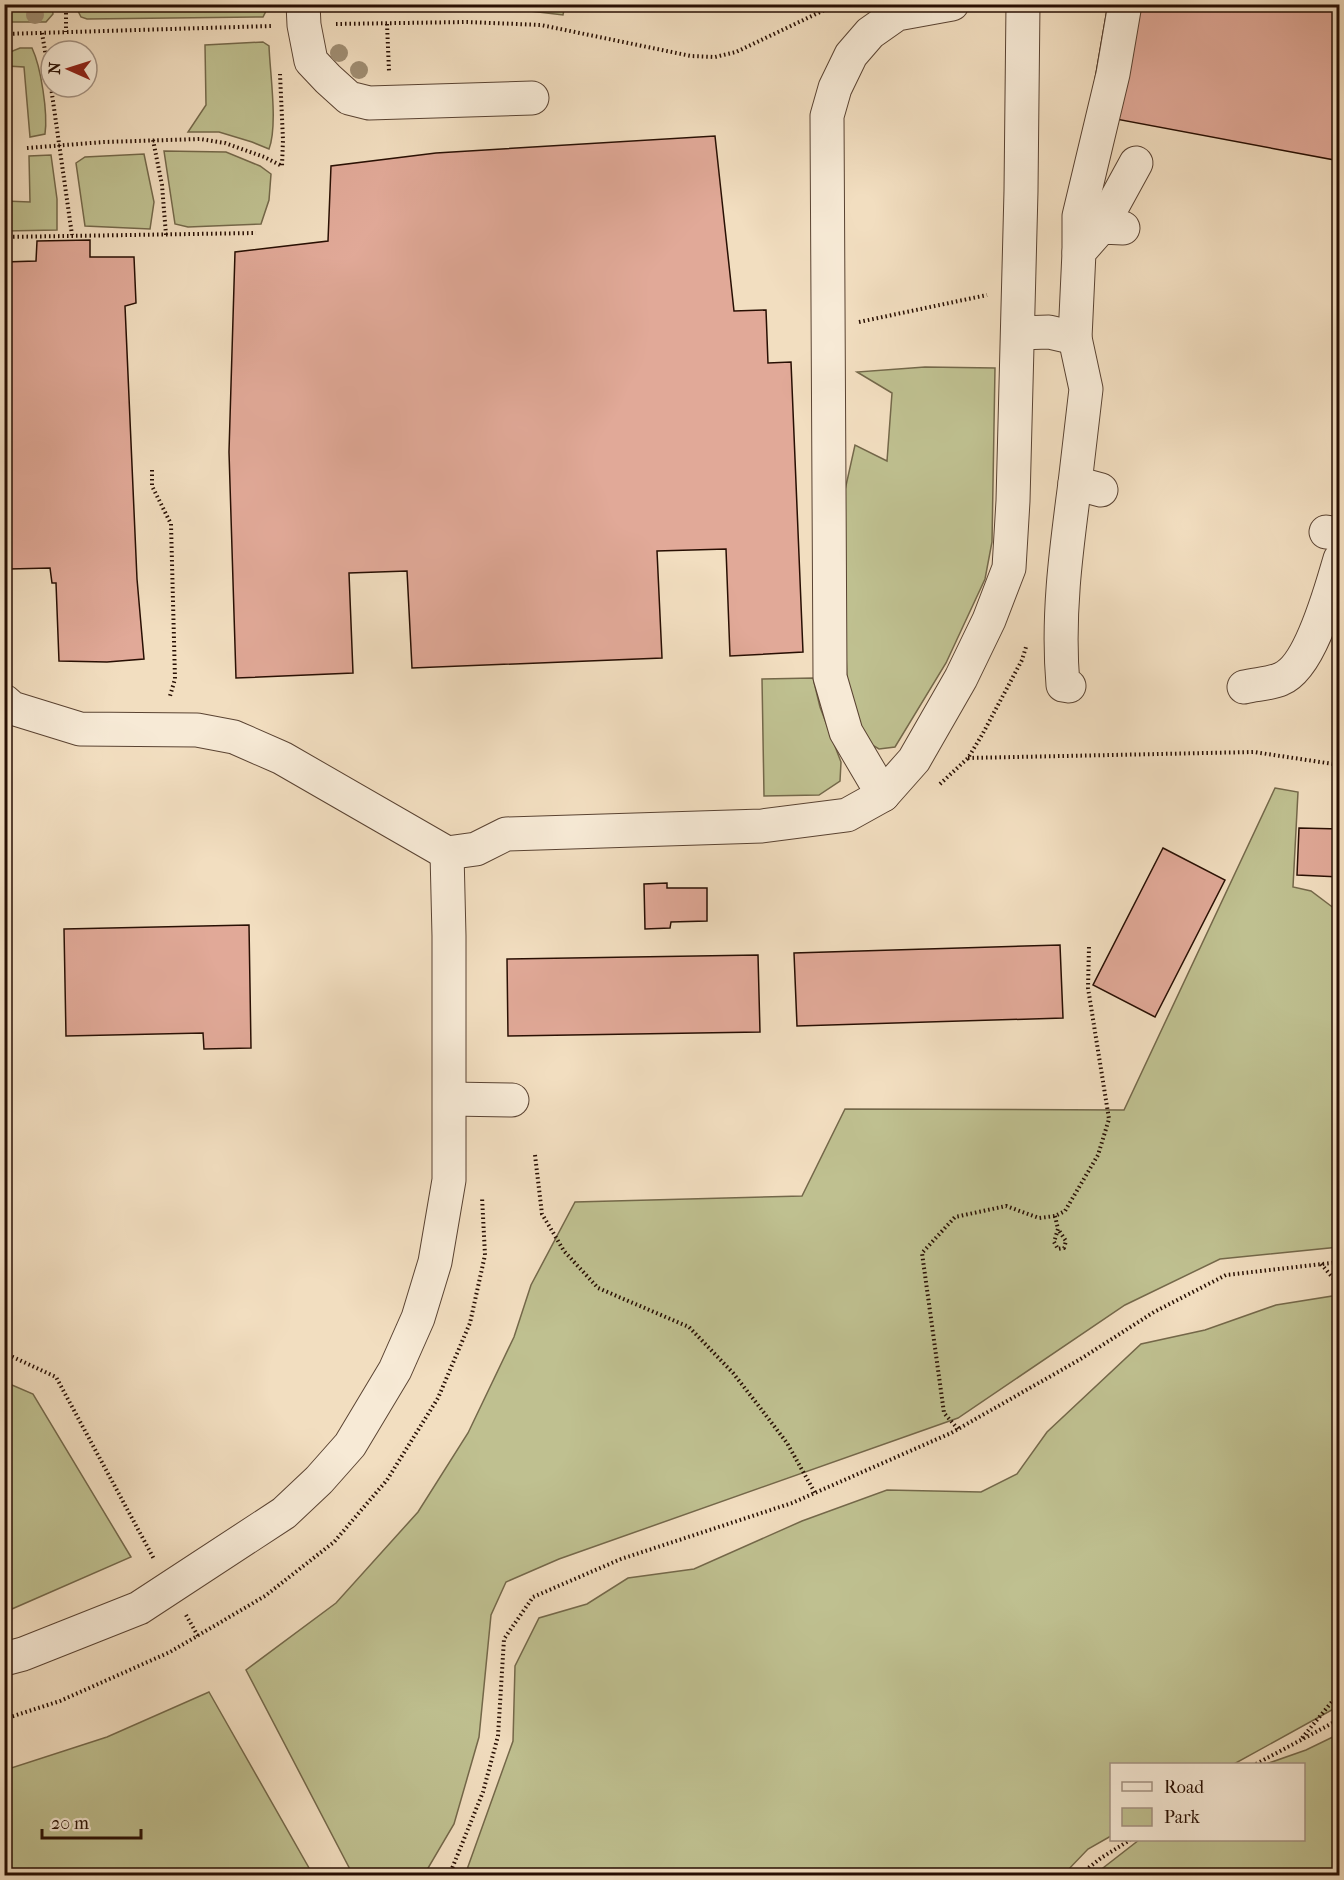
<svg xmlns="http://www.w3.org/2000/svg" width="1344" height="1880" font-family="'IM FELL French Canon',serif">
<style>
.green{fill:#bfc090;stroke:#74684a;stroke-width:1.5}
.building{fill:#e1a998;stroke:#280f03;stroke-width:1.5}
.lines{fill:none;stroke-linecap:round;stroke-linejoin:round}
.minor-casing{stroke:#5a4332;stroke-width:35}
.path{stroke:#280f03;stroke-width:4;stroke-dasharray:1.5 3;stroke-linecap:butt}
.minor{stroke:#f7ead6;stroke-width:33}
.tree{fill:#a08e73}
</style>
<rect width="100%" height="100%" fill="#f2dec0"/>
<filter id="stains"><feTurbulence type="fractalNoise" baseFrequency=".00333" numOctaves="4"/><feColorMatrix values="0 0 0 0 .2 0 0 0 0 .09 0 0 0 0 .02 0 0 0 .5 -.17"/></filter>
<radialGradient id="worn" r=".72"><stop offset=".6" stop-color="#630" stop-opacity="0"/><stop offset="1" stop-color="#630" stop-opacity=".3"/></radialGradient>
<!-- green -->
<g class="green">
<polygon points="78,4 265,4 266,11 263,17 87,19 81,17 77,9"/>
<polygon points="52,5 53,14 46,22 5,22 5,6"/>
<polygon points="480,5 565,5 563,15"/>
<path d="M263,42L269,46C270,74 278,125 269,149L252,142L219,132H188L206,105L205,45Z"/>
<path d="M20,48H32C41,67 48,113 45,134L30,137L24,67L7,66L10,52Z"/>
<polygon points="164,151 226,152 260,166 271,174 269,200 261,224 188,227 175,224"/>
<polygon points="144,154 154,202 150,229 85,226 76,163 85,157"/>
<polygon points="51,155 57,199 57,230 5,231 5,201 30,202 29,156"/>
<polygon points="925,367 995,368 992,542 985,579 946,663 895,747 879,749 867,742 856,720 847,681 841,508 855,445 887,461 892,393 857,372"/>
<polygon points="813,678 820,707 841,762 840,781 819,795 764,796 762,679"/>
<polygon points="1275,788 1298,792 1293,887 1311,891 1339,912 1339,1247 1220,1259 1125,1305 958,1418 559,1559 506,1582 491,1615 479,1737 454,1824 424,1875 353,1875 246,1670 336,1603 418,1512 468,1433 514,1337 531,1285 575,1202 802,1196 845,1109 1124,1110"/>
<polygon points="1339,1295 1339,1706 1234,1764 1112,1764 1111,1836 1088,1849 1067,1871 1059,1875 465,1875 513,1741 515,1666 539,1618 587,1604 628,1578 694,1569 802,1521 887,1490 981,1492 1017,1474 1047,1432 1141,1344 1205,1330 1276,1305"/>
<polygon points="5,1382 33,1394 131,1557 5,1612"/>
<polygon points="209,1692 313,1875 5,1875 5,1770 107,1737"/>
<polygon points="1339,1734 1339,1875 1094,1875 1139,1840 1304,1840 1304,1764 1266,1764 1306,1750"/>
</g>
<!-- building -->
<g class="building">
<polygon points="1108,4 1340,4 1340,161 1089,114"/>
<polygon points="715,136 734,311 766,310 768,363 791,362 803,652 730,656 726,549 657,551 662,658 412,668 407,571 349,573 353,673 236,678 229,452 235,252 328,241 331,166 436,153"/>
<polygon points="90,240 90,257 134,257 136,303 125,306 137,579 144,659 107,662 59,661 56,583 52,583 50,568 9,569 8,549 4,549 4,262 36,261 37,241"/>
<polygon points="1299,828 1340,829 1340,877 1297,875"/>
<polygon points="1163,848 1225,880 1155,1017 1093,985"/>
<polygon points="667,883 667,888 707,888 707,921 671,922 670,928 645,929 644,884"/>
<polygon points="249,925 251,1048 204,1049 203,1033 66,1036 64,929"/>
<polygon points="1060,945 1063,1018 797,1026 794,953"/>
<polygon points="758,955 760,1032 508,1036 507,959"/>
</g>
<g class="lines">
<defs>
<g id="minor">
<polyline points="303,4 304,25 311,61 328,79 349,98 369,103 532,98"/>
<polyline points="1101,227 1136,163"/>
<polyline points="1079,252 1079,216 1113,74 1125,4"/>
<polyline points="1018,333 1049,332 1075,338"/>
<polyline points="1101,490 1075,483 1086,389 1075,338 1079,252 1101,227 1123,228"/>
<polyline points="1326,532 1340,534"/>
<path d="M1069,686L1063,685C1057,617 1066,551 1075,483"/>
<path d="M1244,687C1256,684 1270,684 1281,679C1311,667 1331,589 1340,559"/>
<polyline points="4,701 12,708 80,729 197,730 234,737 282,758 447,853 476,849 506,834 762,826 847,815 883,795 914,760 961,678 989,620 1009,568 1013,501 1021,191 1023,4"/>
<polyline points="883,795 846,732 830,677 827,116 835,88 851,55 870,33 897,14 952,4"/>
<polyline points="450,1099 512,1100"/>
<polyline points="4,1659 23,1654 139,1608 284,1513 319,1480 350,1445 395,1370 418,1318 435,1262 449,1180 449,936 447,853"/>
</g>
</defs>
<!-- minor casing -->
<use href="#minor" class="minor-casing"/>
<!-- path -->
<g class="path">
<polyline points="66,4 66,32"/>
<polyline points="336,24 467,22 541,25 691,56 715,57 736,52 837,4"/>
<polyline points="387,24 389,71"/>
<polyline points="42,33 51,87"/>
<polyline points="4,34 271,26"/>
<polyline points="51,87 72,235"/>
<polyline points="153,140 162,185 166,235"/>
<polyline points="27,148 104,142 200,139 225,143 264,157 282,166 283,140 280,74"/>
<polyline points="4,237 256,233"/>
<polyline points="859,322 987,295"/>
<polyline points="152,470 152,486 171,524 175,679 170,696"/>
<polyline points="968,758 1254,752 1340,765"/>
<polyline points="940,784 968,758 982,735 1022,660 1026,647"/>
<polyline points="535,1155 542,1214 564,1251 598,1288 689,1327 733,1373 758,1405 787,1443 815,1493"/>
<polyline points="1055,1216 1058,1229 1054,1242 1058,1249 1064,1248 1066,1241 1058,1229"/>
<polyline points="1321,1264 1340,1286"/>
<polyline points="4,1353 56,1377 154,1559"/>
<polyline points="958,1429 944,1413 922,1253 955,1217 1006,1206 1039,1218 1055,1216 1065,1211 1098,1155 1109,1119 1088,988 1089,947"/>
<polyline points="186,1615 198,1636"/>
<polyline points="4,1719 60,1701 170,1652 265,1596 334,1542 387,1480 438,1398 470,1323 485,1255 482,1197"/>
<polyline points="1302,1738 1340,1692"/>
<polyline points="1256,1764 1340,1719"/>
<polyline points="449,1876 483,1792 498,1736 504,1639 533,1597 621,1559 792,1503 951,1433 1079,1360 1154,1312 1226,1275 1340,1262"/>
<polyline points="1078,1876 1101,1858 1130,1840"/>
</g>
<!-- minor -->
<use href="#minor" class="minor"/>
</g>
<!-- trees -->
<g class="tree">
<circle cx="35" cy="15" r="9"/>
<circle cx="339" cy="53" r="9"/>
<circle cx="359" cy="70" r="9"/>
</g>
<!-- margin -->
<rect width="1344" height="1880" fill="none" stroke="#f2dec0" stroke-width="24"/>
<rect x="6" y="6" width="1332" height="1868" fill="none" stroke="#280f03" stroke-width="3"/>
<rect x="12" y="12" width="1320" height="1856" fill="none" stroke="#280f03" stroke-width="1.5"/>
<!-- legend -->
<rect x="1110" y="1763" width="195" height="78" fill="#f7ead6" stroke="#a49282" stroke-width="1.5"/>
<rect x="1122" y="1782" width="30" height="9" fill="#f7ead6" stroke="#a49282" stroke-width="1.5"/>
<text x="1164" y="1793" font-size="18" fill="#280f03">Road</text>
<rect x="1122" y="1808" width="30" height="18" fill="#bfc090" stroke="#a49282" stroke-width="1.5"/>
<text x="1164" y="1823" font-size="18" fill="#280f03">Park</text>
<!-- north arrow -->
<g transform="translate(69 69) rotate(273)"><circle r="28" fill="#f7ead6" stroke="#a49282" stroke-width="1.5"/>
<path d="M0-4.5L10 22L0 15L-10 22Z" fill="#8f2418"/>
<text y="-9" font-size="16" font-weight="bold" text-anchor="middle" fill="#280f03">N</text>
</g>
<!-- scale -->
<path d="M42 1829v9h99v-9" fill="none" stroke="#280f03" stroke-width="3"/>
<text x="51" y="1829" font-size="18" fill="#280f03" stroke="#f7ead6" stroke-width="4.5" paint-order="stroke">20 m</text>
<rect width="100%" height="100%" filter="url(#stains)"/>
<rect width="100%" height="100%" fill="url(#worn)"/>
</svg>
